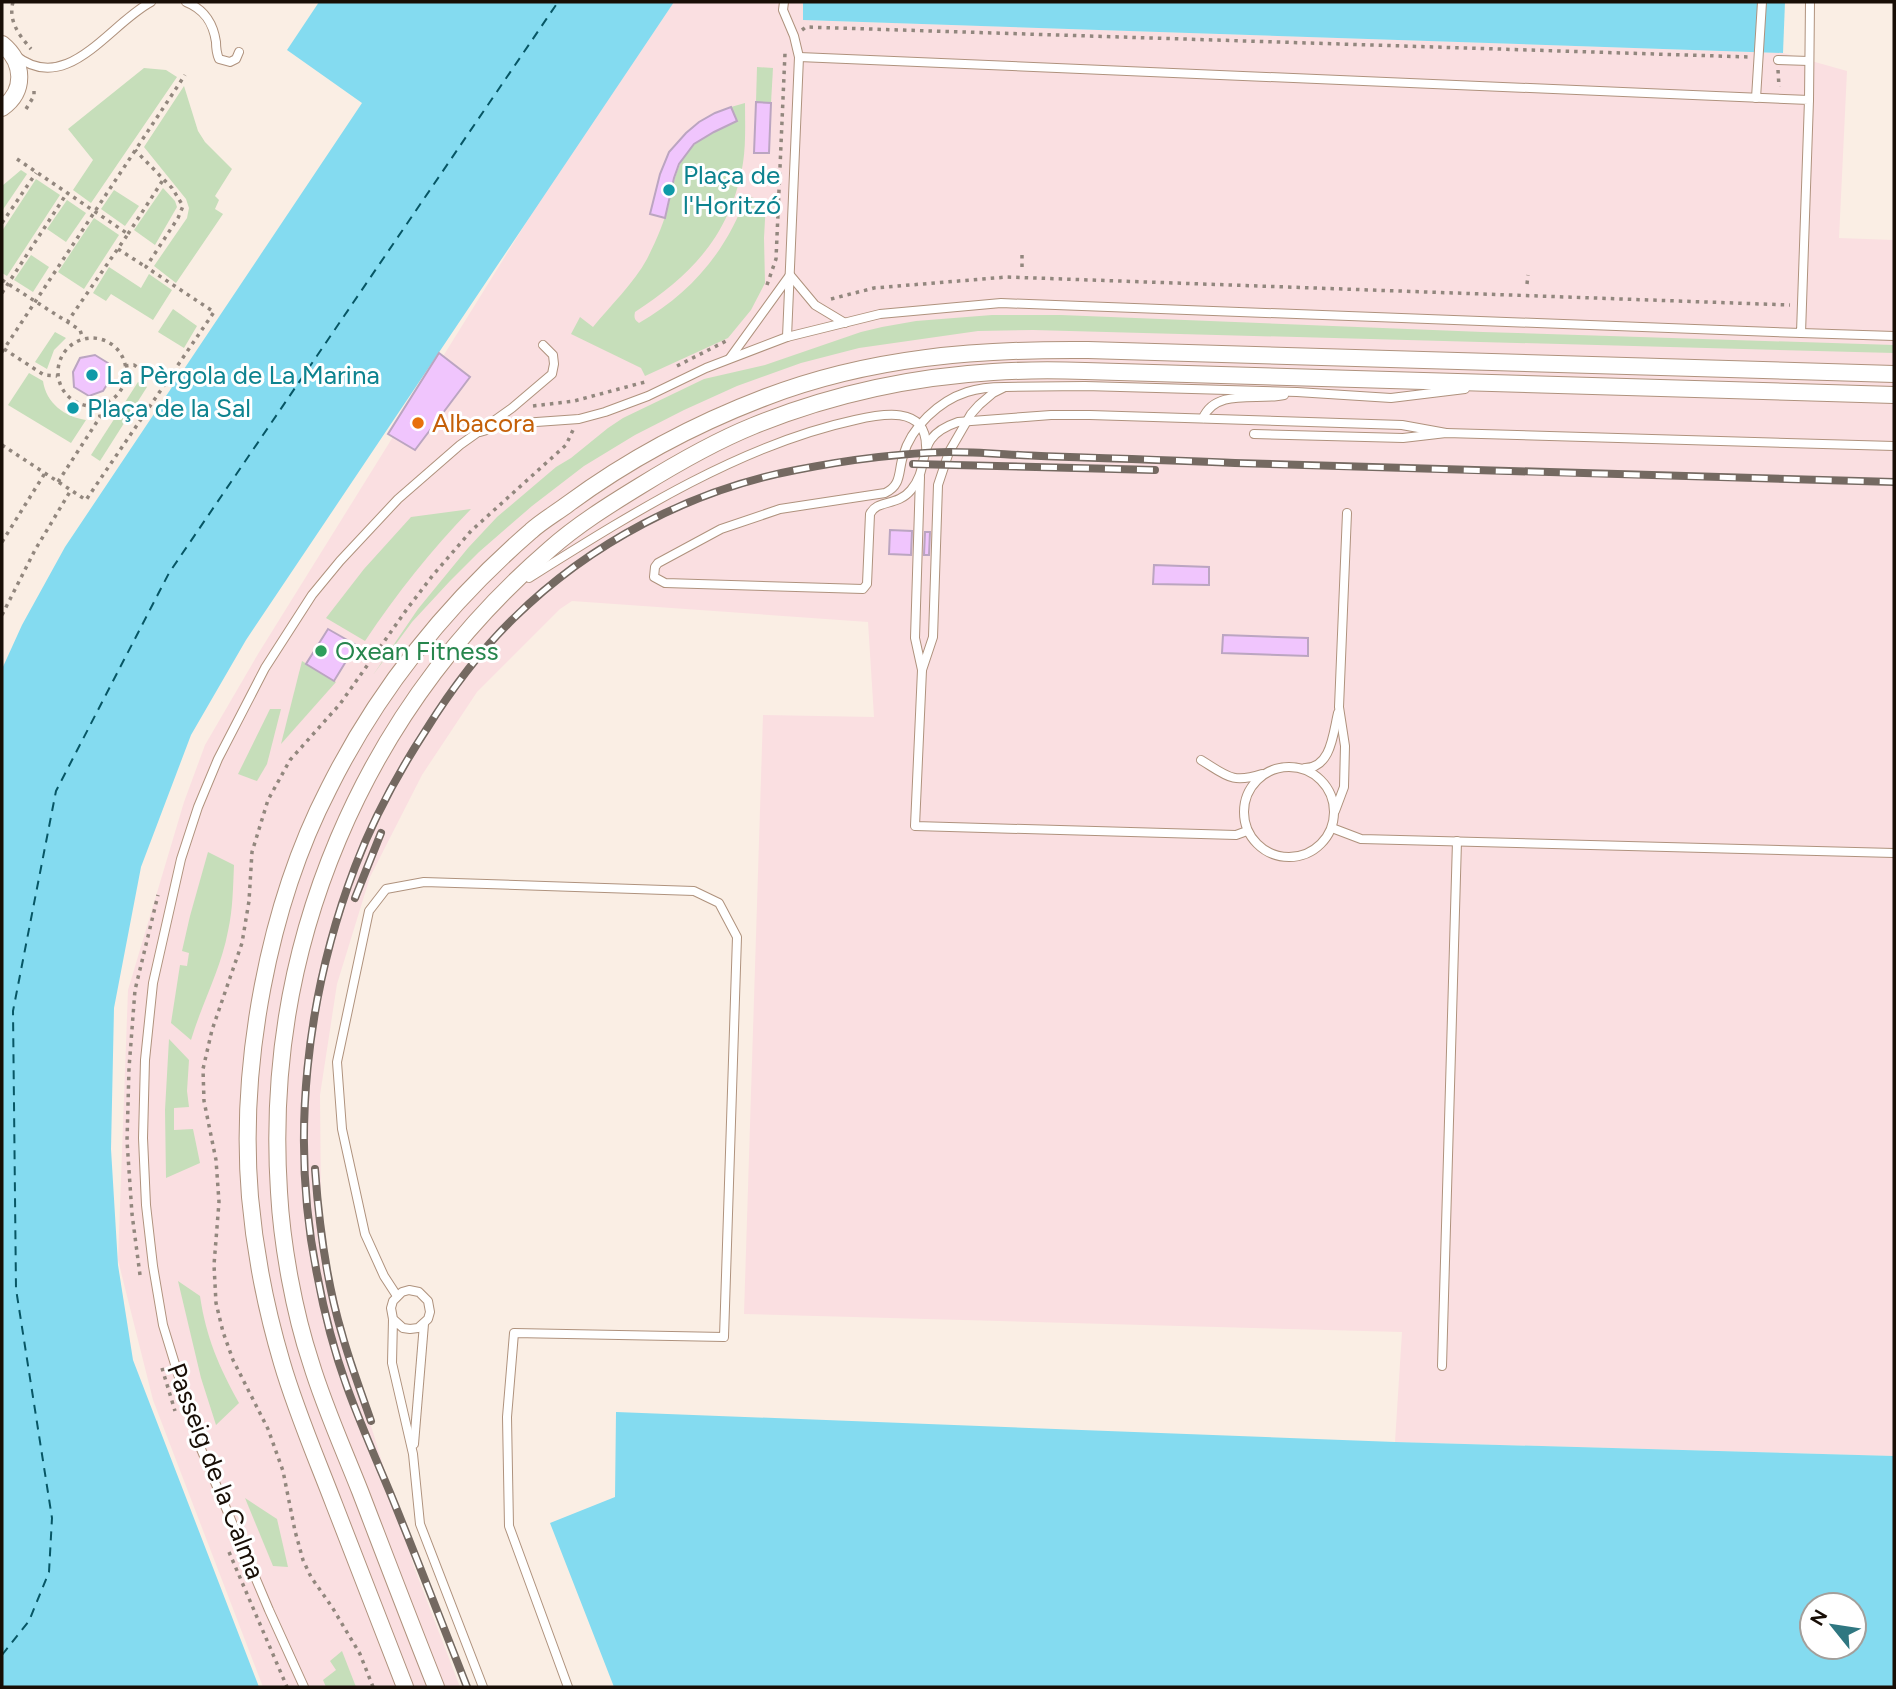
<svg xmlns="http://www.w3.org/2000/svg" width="1896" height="1689" font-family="Figtree,sans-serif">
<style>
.industrial{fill:#fadfe1}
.green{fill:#c6deba}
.water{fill:#84dbf0;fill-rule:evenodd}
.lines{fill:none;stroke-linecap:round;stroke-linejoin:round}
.ferry{stroke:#075665;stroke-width:2;stroke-dasharray:9 7;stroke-linecap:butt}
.building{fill:#f0c5fd;stroke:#bba5c1;stroke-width:2}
.lane-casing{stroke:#af927d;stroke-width:10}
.street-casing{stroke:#af927d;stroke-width:18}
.path{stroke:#92877e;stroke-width:3.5;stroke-dasharray:3.5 5;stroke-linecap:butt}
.lane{stroke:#fff;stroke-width:8}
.street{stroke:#fff;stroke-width:16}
.rail-casing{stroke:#746961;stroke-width:8}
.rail{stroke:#fff;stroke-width:5;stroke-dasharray:16;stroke-linecap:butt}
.culture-dot{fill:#0f9aa8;stroke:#fff;stroke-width:2.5}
.food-dot{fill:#e8710a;stroke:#fff;stroke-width:2.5}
.leisure-dot{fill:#2e9e5b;stroke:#fff;stroke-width:2.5}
.labels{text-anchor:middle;stroke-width:6;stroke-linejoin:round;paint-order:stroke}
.culture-label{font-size:26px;fill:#0d838f;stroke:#fff;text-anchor:start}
.food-label{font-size:26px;fill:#c56008;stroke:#fff;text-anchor:start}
.leisure-label{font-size:26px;fill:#27864d;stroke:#fff;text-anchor:start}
.street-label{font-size:26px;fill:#180e06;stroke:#fff}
</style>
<rect width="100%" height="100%" fill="#faeee4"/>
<!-- industrial -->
<polygon class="industrial" points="674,2 803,2 803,20 1783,53 1847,71 1839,238 1894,240 1894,1456 1395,1442 1402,1332 744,1314 763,715 874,717 868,622 572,601 560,609 477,692 422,775 370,877 337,984 320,1095 321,1201 330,1270 354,1370 414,1567 460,1687 263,1687 153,1400 118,1260 128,990 184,802 205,745 258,654 547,189"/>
<!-- green -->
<g class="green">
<polygon points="757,67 773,68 771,103 756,102"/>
<polygon points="144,68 166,70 177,77 91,203 73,190 93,160 68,129"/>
<polygon points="184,86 198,131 205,142 232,169 215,196 219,200 215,209 223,214 176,283 154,266 187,218 189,208 186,199 144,147"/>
<path d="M745,103C745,123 746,144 743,163C731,234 693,274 635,312C634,317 634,320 639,323C690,294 727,251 746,196L766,201L764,238L765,283L751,310L728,338L645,376L641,368L571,334L580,317L593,327C610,306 634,283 647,259C656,241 664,223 669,203C674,181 677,161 694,145C706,134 723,128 737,121L731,107Z"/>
<polygon points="21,170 27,174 2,211 2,186"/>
<polygon points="36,179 60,195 7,276 2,273 2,231"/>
<polygon points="163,188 175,201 177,207 155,245 134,230"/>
<polygon points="114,190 139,206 125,226 101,209"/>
<polygon points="67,200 86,213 66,242 47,229"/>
<polygon points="94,218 119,235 84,289 58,272"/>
<polygon points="31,255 49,267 33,292 14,280"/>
<polygon points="109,267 141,288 149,274 172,290 153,320 111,294 106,301 93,293"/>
<polygon points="173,309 197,326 184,348 158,332"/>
<polygon points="992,315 1061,315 1483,332 1894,345 1894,353 1033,330 978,331 859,348 801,363 737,386 684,410 635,435 584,466 532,506 479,552 450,581 412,622 373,675 418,609 468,548 497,517 556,467 571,458 608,428 623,418 704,379 765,365 861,332 882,327 916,321"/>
<polygon points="55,332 66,338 54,350 47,369 35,362"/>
<path d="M29,373L43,381C46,403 65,417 86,420L71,443L8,405Z"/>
<polygon points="138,382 147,387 100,461 91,455"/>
<path d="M471,509C431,550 397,593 365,641L326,618L364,569L411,517Z"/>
<polygon points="302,661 336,682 281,744"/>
<polygon points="270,709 281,709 267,764 257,781 238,774"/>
<path d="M208,852L234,865C233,887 233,909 228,931C221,969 202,1003 191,1040L171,1023L180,965L187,966L189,953L182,951L190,916Z"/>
<polygon points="169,1039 189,1060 187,1091 189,1107 174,1108 174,1130 193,1129 200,1163 166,1178 165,1110"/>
<path d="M178,1281L200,1296C206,1337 219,1367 239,1403L216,1425L201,1378Z"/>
<polygon points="245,1498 277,1519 288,1567 273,1566"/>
<polygon points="342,1651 356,1687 326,1687 323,1680 336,1670 330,1661"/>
</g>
<!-- water -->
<g class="water">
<polygon points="319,2 674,2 246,640 191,735 141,867 114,1008 111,1149 118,1265 133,1360 259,1687 2,1687 2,669 22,625 65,547 362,103 287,50"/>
<polygon points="803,2 1785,2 1783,53 803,20"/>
<path d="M616,1412L1395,1442L1894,1456V1687H614L550,1523L615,1497ZM1812,1605H1854V1647H1812Z"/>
</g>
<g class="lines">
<!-- ferry -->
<polyline class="ferry" points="2,1655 29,1621 49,1572 52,1518 16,1289 13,1011 56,791 169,573 558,2"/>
</g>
<!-- building -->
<g class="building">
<polygon points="756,102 771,103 769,153 754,153"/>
<polygon points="731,107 737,121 714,132 694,144 679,164 674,178 665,218 650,214 660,174 669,152 686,133 699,122 715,113"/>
<polygon points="439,353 470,377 415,450 388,434"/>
<polygon points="95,355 108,363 111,378 103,391 89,396 74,387 73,372 80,358"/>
<polygon points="890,530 912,531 911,555 889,554"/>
<polygon points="925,532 930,532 929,555 924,555"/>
<polygon points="1154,565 1209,567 1209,585 1153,584"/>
<polygon points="328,629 356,645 334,681 306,664"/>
<polygon points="1223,635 1308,638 1308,656 1222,653"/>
</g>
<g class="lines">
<defs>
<g id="lane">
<path d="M186,2C204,9 213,22 216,42C216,48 216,52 219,59L230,62L236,59L239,52"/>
<polyline points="784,2 783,10 794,36 799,57 787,337"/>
<path d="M15,55C67,97 109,24 151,2"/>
<polyline points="1778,60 1809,61"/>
<polyline points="1756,98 1762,2"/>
<polyline points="1809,100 1810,2"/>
<polyline points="1801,333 1894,336"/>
<polyline points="730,358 790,275 815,305 845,323"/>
<path d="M1005,387C993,387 979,388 967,392C939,401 911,427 903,456C898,472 902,485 885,493L780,509L721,529L658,563L655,567L654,577L665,583L863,589L867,584L870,514C877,499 897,507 911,490C933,464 911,438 958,422L1051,415H1090L1402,425L1446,433"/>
<path d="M1203,418C1216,388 1257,401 1284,395"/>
<polyline points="480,432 507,424 579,419 605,412 648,396 706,368 787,337 880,314 1001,303 1801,333 1809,100 799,57"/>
<polyline points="1254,434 1403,438 1446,433 1894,446"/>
<polyline points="920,477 915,638 922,670 915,826 1236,835 1247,831"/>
<path d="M529,578C628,516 739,445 855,420C881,414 926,405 926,446"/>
<polyline points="922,670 933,637 938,485 949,452 971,414 979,405 993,393 1005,387 1085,386 1297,392 1391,398 1465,389"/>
<path d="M1201,760C1227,776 1232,784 1262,774"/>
<circle cx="1289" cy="812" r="45"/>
<path d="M1305,768C1331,768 1333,734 1338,713"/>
<polyline points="1335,811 1344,787 1345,746 1339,707 1347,513"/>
<polyline points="1332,828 1361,839 1894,853"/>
<polyline points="397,1296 384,1276 365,1234 342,1129 337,1062 369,911 386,889 424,882 694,891 719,903 737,937 724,1337 514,1333 507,1417 509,1526 568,1687"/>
<polyline points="393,1319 403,1328 410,1329 418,1328 428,1319 430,1312 428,1301 419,1292 409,1290 402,1292 393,1301 391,1308 393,1319 392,1363 413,1454 420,1524 483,1687"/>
<polyline points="1442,1366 1457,841"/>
<polyline points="414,1444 424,1324"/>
<polyline points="304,1687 269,1610 201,1449 163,1325 153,1266 146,1205 143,1138 145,1060 153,983 181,859 198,807 218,759 265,668 312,595 340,561 398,499 460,445 512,408 552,374 554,364 553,355 543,345"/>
</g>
<g id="street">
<path d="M2,44C24,62 26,91 2,108"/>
<path d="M405,1687C381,1626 358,1565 334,1504C316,1457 296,1411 282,1363C266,1309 255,1253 250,1197C239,1065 268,906 329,788C378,690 448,603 531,531C542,521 556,513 568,504C629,459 695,424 766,397C871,357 977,349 1088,350L1894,374"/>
<path d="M436,1687C410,1622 385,1556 360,1491C343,1448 324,1406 311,1363C294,1312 282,1245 279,1192C263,945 363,711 550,549C577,525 609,505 640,486C674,465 716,441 753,426C829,395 911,377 993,372C1024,370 1054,370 1085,371L1894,395"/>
</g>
</defs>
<!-- lane casing -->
<use href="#lane" class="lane-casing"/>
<!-- street casing -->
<use href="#street" class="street-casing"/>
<!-- path -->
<g class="path">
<path d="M13,2C8,21 19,35 31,49"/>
<polyline points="802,30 806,27 1749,57"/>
<polyline points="1778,70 1779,87"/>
<polyline points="26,109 34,96 34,91"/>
<polyline points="17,159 128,234 68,321"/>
<polyline points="2,223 36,173"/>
<polyline points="128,234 163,180"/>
<polyline points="118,249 146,267"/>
<polyline points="1022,267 1022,253"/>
<polyline points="2,280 80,330 83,339"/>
<polyline points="1527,284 1528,275"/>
<polyline points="767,285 776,259 785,53"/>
<polyline points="2,293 67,193"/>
<polyline points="831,299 874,288 1007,277 1790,305"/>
<circle cx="92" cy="372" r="34"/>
<polyline points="4,349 44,375 57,376"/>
<polyline points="2,352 185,75"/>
<polyline points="125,366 134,365 165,385"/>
<polyline points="677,366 726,341"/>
<polyline points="533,406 574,401 645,382"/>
<polyline points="2,445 86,500 214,312 146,267 178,218 183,206 172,188 135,150"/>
<polyline points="58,482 100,417 98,405"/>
<polyline points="2,542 45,473"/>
<polyline points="2,615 35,550 71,490"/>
<polyline points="140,1275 132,1214 127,1141 129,1068 135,990 158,895"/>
<polyline points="162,1368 175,1411"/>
<polyline points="229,1552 287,1687"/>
<polyline points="373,1687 360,1654 332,1607 311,1577 303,1560 295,1531 283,1471 268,1429 233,1360 223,1332 216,1303 214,1265 219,1202 216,1160 204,1101 203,1069 212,1030 242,943 249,901 252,852 268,800 290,760 340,704 407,609 433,575 471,531 566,445 573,430"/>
</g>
<!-- lane -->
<use href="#lane" class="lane"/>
<!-- street -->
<use href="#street" class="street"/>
<defs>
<g id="rail">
<polyline points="913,464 1155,470"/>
<polyline points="355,898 381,833"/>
<path d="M315,1169C319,1225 326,1281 342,1334C350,1363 361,1392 371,1421"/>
<path d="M467,1687C442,1623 417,1559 391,1495C376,1459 360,1423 347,1387C334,1351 324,1312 317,1274C290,1140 306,995 355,867C373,819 398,773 426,730C451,690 480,651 514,618C590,543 691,490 796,470C847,460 898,453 950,452C980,452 1011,455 1041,456C1105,458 1170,460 1235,463C1454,470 1674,476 1894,482"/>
</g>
</defs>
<!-- rail casing -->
<use href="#rail" class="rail-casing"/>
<!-- rail -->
<use href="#rail" class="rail"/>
</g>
<!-- markers -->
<g class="culture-dot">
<circle cx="669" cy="190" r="7"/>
<circle cx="92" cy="375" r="7"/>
<circle cx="73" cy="408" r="7"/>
</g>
<circle class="food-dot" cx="418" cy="423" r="7"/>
<circle class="leisure-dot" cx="321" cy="651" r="7"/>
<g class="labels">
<!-- culture labels -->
<g class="culture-label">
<text x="683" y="184">Plaça de<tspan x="683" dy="30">l'Horitzó</tspan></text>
<text x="106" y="384">La Pèrgola de La Marina</text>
<text x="87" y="417">Plaça de la Sal</text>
</g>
<!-- food labels -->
<g class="food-label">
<text x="432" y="432">Albacora</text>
</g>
<!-- leisure labels -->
<g class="leisure-label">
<text x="335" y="660">Oxean Fitness</text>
</g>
<!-- street labels -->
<g class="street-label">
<text transform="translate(216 1471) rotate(69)" y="9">Passeig de la Calma</text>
</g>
</g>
<!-- border -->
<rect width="1896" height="1689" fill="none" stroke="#180e06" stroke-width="7"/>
<!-- north arrow -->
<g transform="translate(1833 1626) rotate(300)"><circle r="33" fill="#ffffff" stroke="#a39f9b" stroke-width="2"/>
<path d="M0-5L12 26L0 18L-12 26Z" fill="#2f7781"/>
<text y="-10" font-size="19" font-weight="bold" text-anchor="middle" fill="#180e06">N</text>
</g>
</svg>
